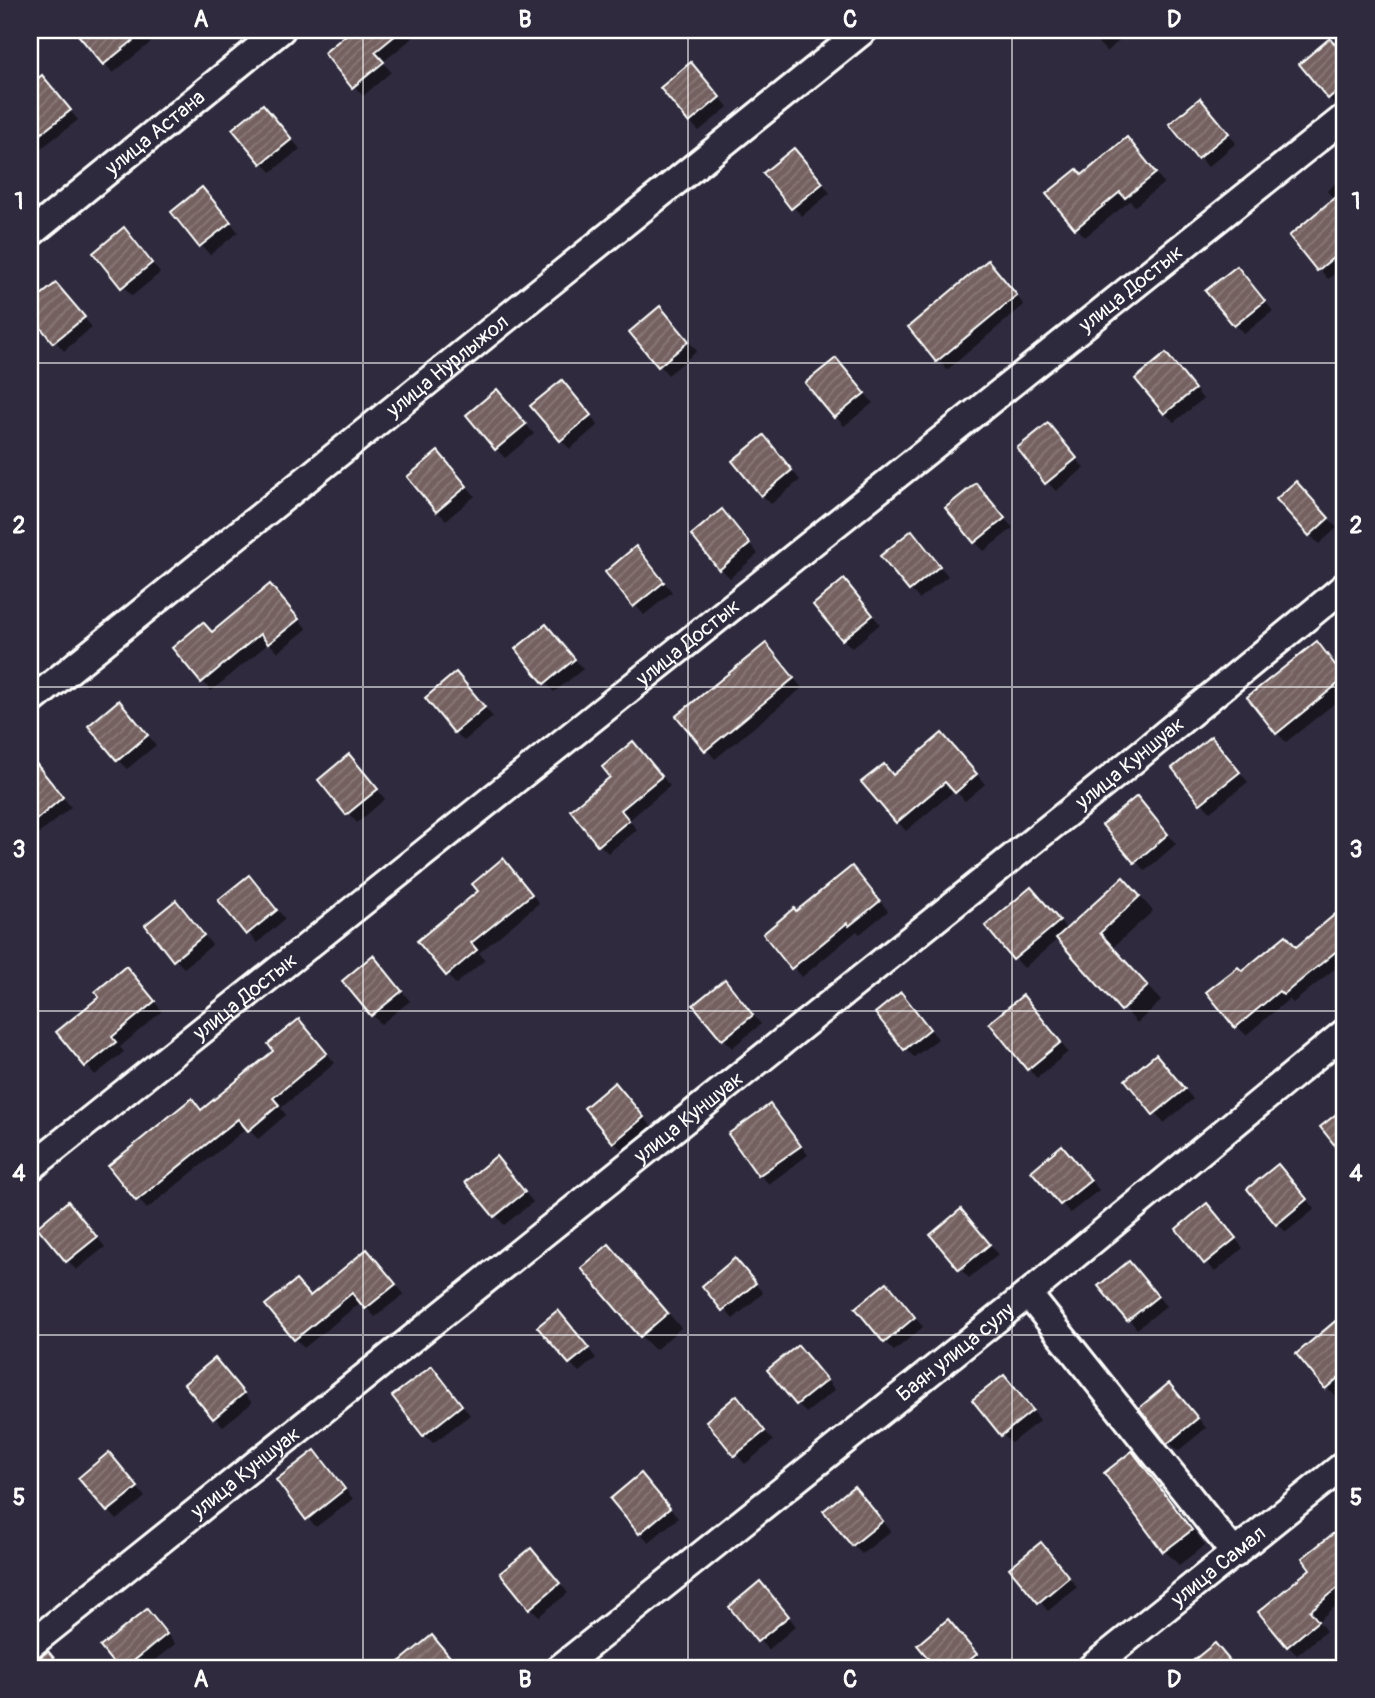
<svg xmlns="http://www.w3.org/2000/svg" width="1375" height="1698" font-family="Pangolin,sans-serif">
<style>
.shadow{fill:#0007}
.building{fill:url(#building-hatch);stroke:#fff;stroke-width:2}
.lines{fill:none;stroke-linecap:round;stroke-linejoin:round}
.minor-casing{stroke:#fff;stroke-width:32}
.minor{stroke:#2f2a3d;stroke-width:26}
.grid{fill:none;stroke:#fff;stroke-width:2;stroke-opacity:0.55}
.labels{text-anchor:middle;stroke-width:5;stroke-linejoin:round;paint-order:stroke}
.street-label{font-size:21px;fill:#fff;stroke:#2f2a3d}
.neatline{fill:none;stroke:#fff;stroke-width:2.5}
.grid-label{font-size:23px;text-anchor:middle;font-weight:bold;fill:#fff}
</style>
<defs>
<pattern id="building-hatch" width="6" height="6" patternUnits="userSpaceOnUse" patternTransform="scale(1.75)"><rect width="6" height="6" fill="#746160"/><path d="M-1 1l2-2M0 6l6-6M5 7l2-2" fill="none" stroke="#897978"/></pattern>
</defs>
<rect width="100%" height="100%" fill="#2f2a3d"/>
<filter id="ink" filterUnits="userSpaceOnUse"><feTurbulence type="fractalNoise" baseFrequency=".0143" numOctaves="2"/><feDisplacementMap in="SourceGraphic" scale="14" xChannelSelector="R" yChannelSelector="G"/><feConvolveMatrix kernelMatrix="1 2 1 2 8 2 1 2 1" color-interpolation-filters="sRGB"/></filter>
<g filter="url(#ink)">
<!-- shadow -->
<g class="shadow">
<polygon points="77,30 182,30 172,38 165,31 113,73"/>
<polygon points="354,30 422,30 383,62 391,72 363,96 326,53"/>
<polygon points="1086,30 1130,30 1107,52"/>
<polygon points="1339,49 1345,57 1345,101 1338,107 1329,98"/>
<polygon points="700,73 728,107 699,131 690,122"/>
<polygon points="42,77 78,120 30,157 30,87"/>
<polygon points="1209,110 1236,143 1208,167 1171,124"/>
<polygon points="272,115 300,149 271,172 235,130"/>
<polygon points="1136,149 1164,183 1135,206 1130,201 1085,237 1049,195"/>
<polygon points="803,159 830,193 802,216 793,207"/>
<polygon points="1345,175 1345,265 1328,279 1291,236 1335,200 1327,191"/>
<polygon points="211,198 238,232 210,255 173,212"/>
<polygon points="133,239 160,273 132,296 95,254"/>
<polygon points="997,271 1024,305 947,370 910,327"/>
<polygon points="1245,277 1273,311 1244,334 1208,292"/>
<polygon points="56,285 92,327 64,351 30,311 30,306"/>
<polygon points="669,318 697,351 668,375 632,332"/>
<polygon points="1175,365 1203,399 1174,422 1165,413"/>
<polygon points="845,369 873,403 844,426 808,384"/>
<polygon points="571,391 598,425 570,449 561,440"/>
<polygon points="506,400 534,434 505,458 496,449"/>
<polygon points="1057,434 1084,468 1056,491 1047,482"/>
<polygon points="772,446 800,480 771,504 762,495"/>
<polygon points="447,463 475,496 446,520 437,511"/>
<polygon points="976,485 1013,528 984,551 975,542"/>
<polygon points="1305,492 1337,528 1319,544 1310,535"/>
<polygon points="731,520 758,554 730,578 721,569"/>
<polygon points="920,542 948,576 919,599 883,556"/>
<polygon points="645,558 672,592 644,615 607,572"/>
<polygon points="270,586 307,629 278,652 269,643 211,691 175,648 213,634"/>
<polygon points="853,591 880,624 852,648 843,639"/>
<polygon points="546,626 583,669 554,692 518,649"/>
<polygon points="1317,643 1345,677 1345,695 1286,742 1277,733"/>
<polygon points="775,654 802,688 715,759 679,716"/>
<polygon points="456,674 493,717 464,741 455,732"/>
<polygon points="128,712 156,745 127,769 118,760"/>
<polygon points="1211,738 1248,782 1210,812 1174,769"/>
<polygon points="951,745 985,784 965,801 955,790 906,831 864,783 894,777"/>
<polygon points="642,752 670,786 629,820 637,830 608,853 599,844 613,777"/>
<polygon points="35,764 71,807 30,841 30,768"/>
<polygon points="358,766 385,799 357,823 320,780"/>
<polygon points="1146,808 1176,844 1145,871 1105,826"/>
<polygon points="512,870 539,903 479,953 485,960 456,984 447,975"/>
<polygon points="861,877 888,911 860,934 857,931 802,977 765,934"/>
<polygon points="258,886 285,919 257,943 220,900"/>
<polygon points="1137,893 1153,911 1112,948 1161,1001 1137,1023 1059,938 1024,968 987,927 1040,899 1067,930"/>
<polygon points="1345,909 1345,963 1344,961 1293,1003 1289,999 1246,1035 1237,1026 1242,973 1297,949"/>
<polygon points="185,911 212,945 184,968 175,959"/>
<polygon points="382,967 410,1001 381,1024 372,1015"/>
<polygon points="135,977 162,1011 120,1047 124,1052 95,1075 59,1033 101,997"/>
<polygon points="733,991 761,1024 732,1048 696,1005"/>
<polygon points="910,1004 938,1039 914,1057 905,1048"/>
<polygon points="1032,1007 1068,1052 1037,1078 1028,1069"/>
<polygon points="308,1030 335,1063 281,1108 286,1115 258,1139 247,1128 147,1209 110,1166 202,1111"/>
<polygon points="1165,1065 1193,1099 1164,1123 1127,1080"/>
<polygon points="624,1093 652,1127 623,1151 614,1142"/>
<polygon points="770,1106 779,1115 808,1155 769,1184 760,1175 731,1135"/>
<polygon points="1062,1147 1099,1190 1070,1213 1034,1171"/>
<polygon points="1278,1166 1315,1209 1286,1232 1277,1223"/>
<polygon points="505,1168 533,1202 504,1225 468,1182"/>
<polygon points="77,1213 105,1247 76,1270 40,1227"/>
<polygon points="1216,1215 1243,1248 1215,1272 1178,1229"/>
<polygon points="970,1221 998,1254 969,1278 960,1269"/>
<polygon points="609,1246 623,1260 681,1328 655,1350 641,1336 583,1268"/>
<polygon points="367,1251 404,1294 375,1317 361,1302 304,1348 267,1306 311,1298"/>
<polygon points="1129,1263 1166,1306 1137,1329 1101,1287"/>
<polygon points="744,1270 763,1293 733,1319 704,1286"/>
<polygon points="895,1294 923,1327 894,1351 885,1342"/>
<polygon points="1345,1315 1345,1388 1335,1396 1298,1354"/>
<polygon points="567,1322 596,1358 579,1372 570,1363"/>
<polygon points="798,1347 835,1390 806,1413 769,1370"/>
<polygon points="432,1368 441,1377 470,1415 433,1443 424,1434"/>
<polygon points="224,1369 252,1403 223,1426 214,1417"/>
<polygon points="1012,1386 1040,1420 1011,1443 1002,1434"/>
<polygon points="1178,1394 1206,1428 1178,1451 1169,1442"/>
<polygon points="746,1407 773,1441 745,1464 708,1422"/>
<polygon points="315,1452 324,1461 353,1499 316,1527 307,1518"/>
<polygon points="1132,1453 1146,1467 1205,1545 1179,1565 1165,1551 1106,1473"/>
<polygon points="118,1463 145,1497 117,1520 80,1478"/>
<polygon points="650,1485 678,1518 649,1542 640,1533"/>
<polygon points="863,1497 891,1531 862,1554 853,1545"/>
<polygon points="1334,1535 1345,1547 1345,1598 1318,1621 1326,1631 1297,1655 1288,1646 1313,1569"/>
<polygon points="1049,1554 1077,1587 1048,1611 1012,1568"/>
<polygon points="540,1559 568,1593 539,1616 530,1607"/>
<polygon points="769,1593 796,1626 768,1650 731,1607"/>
<polygon points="156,1620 175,1644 145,1668 119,1668 102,1648"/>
<polygon points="957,1631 985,1664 980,1668 938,1668 920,1645"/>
</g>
<!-- building -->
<g class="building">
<polygon points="74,30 146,30 103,65"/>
<polygon points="352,30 402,30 375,52 384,62 352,88 324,53"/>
<polygon points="1330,38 1345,56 1345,84 1328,99 1299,64"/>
<polygon points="691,62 720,97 689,123 660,88"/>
<polygon points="42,75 71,110 39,135 30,124 30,85"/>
<polygon points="1200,98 1229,133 1197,159 1169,124"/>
<polygon points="263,104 292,139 261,164 232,129"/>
<polygon points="1127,137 1156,173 1125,198 1120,192 1075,229 1046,194 1077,169 1082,175"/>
<polygon points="794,148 823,183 791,209 763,173"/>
<polygon points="202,187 231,222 199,247 171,212"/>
<polygon points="1345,189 1345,248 1317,271 1289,236"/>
<polygon points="124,227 152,263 121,288 93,253"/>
<polygon points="988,260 1017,295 936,362 908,327"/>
<polygon points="1237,266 1265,301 1234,326 1205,291"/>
<polygon points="56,283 85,317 53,343 30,314 30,304"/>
<polygon points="660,306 689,341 658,367 629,332"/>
<polygon points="1166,353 1195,389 1164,414 1135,379"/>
<polygon points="836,358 865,393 834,418 805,383"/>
<polygon points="562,380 591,415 560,441 530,406"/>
<polygon points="497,389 526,424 495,450 466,415"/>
<polygon points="1048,423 1077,458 1045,484 1017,448"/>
<polygon points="764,435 792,470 761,496 732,461"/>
<polygon points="438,451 467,486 436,512 407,477"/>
<polygon points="1296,481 1329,518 1309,536 1276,499"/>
<polygon points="976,483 1005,518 974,543 945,508"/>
<polygon points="722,509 750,544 719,570 691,535"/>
<polygon points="912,530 940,566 909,591 880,556"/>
<polygon points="636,546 664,582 633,607 605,572"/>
<polygon points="844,579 873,615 842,640 813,605"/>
<polygon points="270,584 299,619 268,644 260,634 201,683 172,648 203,622 212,632"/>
<polygon points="546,624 575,659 544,684 515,649"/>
<polygon points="1317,641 1345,678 1276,734 1247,697"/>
<polygon points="766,643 794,678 705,751 676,716"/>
<polygon points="456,672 485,707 454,733 425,698"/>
<polygon points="119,700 148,735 117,761 88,726"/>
<polygon points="942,733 977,774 955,793 945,782 896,823 861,782 884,764 893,775"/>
<polygon points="1211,736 1240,772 1200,804 1172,768"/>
<polygon points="633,741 662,776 621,810 629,820 598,846 570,810 610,777 602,767"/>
<polygon points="349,754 378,789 346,815 318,780"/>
<polygon points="30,756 63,797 30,825"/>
<polygon points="1137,796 1168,834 1134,863 1102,825"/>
<polygon points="503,858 532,894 471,943 477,950 446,976 417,941 478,891 472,884"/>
<polygon points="852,866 880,901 849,926 847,923 791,969 763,934 794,908 796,911"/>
<polygon points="249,875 277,910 246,935 218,900"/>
<polygon points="1123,877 1140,896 1100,933 1148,986 1121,1011 1056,938"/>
<polygon points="1031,887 1060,921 1013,960 985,926"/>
<polygon points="176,900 204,935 173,961 145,925"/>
<polygon points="1345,906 1345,944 1283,995 1279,991 1235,1028 1206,992 1238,967 1242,971 1286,935 1296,947"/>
<polygon points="373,955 402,991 371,1016 342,981"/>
<polygon points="126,966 155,1001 112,1037 116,1042 85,1067 56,1032 99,997 95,992"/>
<polygon points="725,979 753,1015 722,1040 693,1005"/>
<polygon points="901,992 930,1029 904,1050 875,1013"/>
<polygon points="1023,995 1061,1042 1027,1070 989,1023"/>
<polygon points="299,1019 327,1053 273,1098 279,1105 248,1131 238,1119 136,1201 108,1166 192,1098 201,1110 273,1051 268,1044"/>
<polygon points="1156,1054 1185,1089 1153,1115 1125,1080"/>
<polygon points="615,1082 644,1117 613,1143 584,1108"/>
<polygon points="770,1104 801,1146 758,1176 728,1134"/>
<polygon points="1345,1107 1345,1158 1320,1127"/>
<polygon points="1062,1145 1091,1180 1060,1205 1031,1171"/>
<polygon points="496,1156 525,1192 494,1217 465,1182"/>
<polygon points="1278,1164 1307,1199 1276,1225 1247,1189"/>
<polygon points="68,1201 97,1237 66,1262 37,1227"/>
<polygon points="1207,1203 1236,1238 1204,1264 1176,1229"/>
<polygon points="961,1209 990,1244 959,1270 930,1235"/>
<polygon points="609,1244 668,1313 640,1337 581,1268"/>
<polygon points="367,1249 396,1284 365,1309 352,1293 294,1340 265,1305 296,1280 310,1296"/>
<polygon points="735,1258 756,1283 722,1311 702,1286"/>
<polygon points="1129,1261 1158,1296 1127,1321 1098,1286"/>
<polygon points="887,1282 915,1317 884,1343 855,1308"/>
<polygon points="558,1310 589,1348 569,1364 537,1327"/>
<polygon points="1345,1313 1345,1372 1325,1389 1296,1354"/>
<polygon points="798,1345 827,1380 796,1405 767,1370"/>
<polygon points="215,1358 244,1393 213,1419 184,1384"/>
<polygon points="432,1366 462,1405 423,1436 392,1396"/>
<polygon points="1004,1375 1033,1410 1001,1436 972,1400"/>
<polygon points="1169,1383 1198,1418 1167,1444 1139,1408"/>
<polygon points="737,1395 765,1431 734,1456 706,1421"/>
<polygon points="315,1450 345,1489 306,1520 276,1480"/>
<polygon points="1132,1451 1192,1530 1163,1552 1104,1473"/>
<polygon points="109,1452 138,1487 107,1512 78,1478"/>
<polygon points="641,1473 670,1508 639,1534 610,1499"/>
<polygon points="854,1486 883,1521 852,1546 823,1511"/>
<polygon points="1334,1533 1345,1547 1345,1582 1310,1611 1318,1621 1287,1647 1258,1612 1310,1569 1302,1558"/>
<polygon points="1041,1542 1069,1577 1038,1603 1009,1568"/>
<polygon points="531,1548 560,1583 529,1609 500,1573"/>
<polygon points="760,1581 789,1616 757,1642 729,1607"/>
<polygon points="147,1609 167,1634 125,1668 117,1668 100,1647"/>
<polygon points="948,1619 977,1654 960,1668 936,1668 917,1645"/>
<polygon points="432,1635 459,1668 392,1668"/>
<polygon points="1215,1643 1236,1668 1184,1668"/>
<polygon points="48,1651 62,1668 30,1668 30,1660 39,1658"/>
</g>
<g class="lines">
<defs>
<g id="minor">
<path id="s1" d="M30,234L281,30"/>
<path id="s2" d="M30,702L864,30"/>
<path id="s3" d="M30,1168L1345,117"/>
<polyline points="1028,1294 1235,1554"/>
<path id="s4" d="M30,1645L1125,767L1345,586"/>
<path id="s5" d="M560,1668L1028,1294L1345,1032"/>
<path id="s6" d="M1091,1668L1345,1464"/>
</g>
</defs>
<!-- minor casing -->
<use href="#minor" class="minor-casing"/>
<!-- minor -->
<use href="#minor" class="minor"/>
</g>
</g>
<!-- grid -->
<path class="grid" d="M363,30V1668M688,30V1668M1012,30V1668M30,363H1345M30,687H1345M30,1011H1345M30,1335H1345"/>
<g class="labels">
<!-- street labels -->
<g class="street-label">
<text dy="7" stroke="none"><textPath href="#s1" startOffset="161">улица Астана</textPath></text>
<text dy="7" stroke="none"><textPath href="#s3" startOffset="1409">улица Достык</textPath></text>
<text dy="7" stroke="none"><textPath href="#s2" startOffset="536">улица Нурлыжол</textPath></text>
<text dy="7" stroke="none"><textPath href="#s3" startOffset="842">улица Достык</textPath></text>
<text dy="7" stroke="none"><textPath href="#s4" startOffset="1410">улица Куншуак</textPath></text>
<text dy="7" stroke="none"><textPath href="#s3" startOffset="275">улица Достык</textPath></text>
<text dy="7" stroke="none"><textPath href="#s4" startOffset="844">улица Куншуак</textPath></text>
<text dy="7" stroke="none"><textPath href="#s5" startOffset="506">Баян улица сулу</textPath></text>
<text dy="7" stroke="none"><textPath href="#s4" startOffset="276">улица Куншуак</textPath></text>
<text dy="7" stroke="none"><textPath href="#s6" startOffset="163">улица Самал</textPath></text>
</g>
</g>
<!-- margin -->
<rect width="1375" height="1698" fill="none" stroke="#2f2a3d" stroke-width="77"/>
<rect x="38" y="38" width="1298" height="1622" class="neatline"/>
<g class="grid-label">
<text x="201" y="27">A</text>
<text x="525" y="27">B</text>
<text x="850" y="27">C</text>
<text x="1174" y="27">D</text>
<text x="19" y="209">1</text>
<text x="1356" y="209">1</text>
<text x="19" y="533">2</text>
<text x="1356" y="533">2</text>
<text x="19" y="857">3</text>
<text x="1356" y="857">3</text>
<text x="19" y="1181">4</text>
<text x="1356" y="1181">4</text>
<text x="19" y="1505">5</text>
<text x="1356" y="1505">5</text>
<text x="201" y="1687">A</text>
<text x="525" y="1687">B</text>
<text x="850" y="1687">C</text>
<text x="1174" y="1687">D</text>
</g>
</svg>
